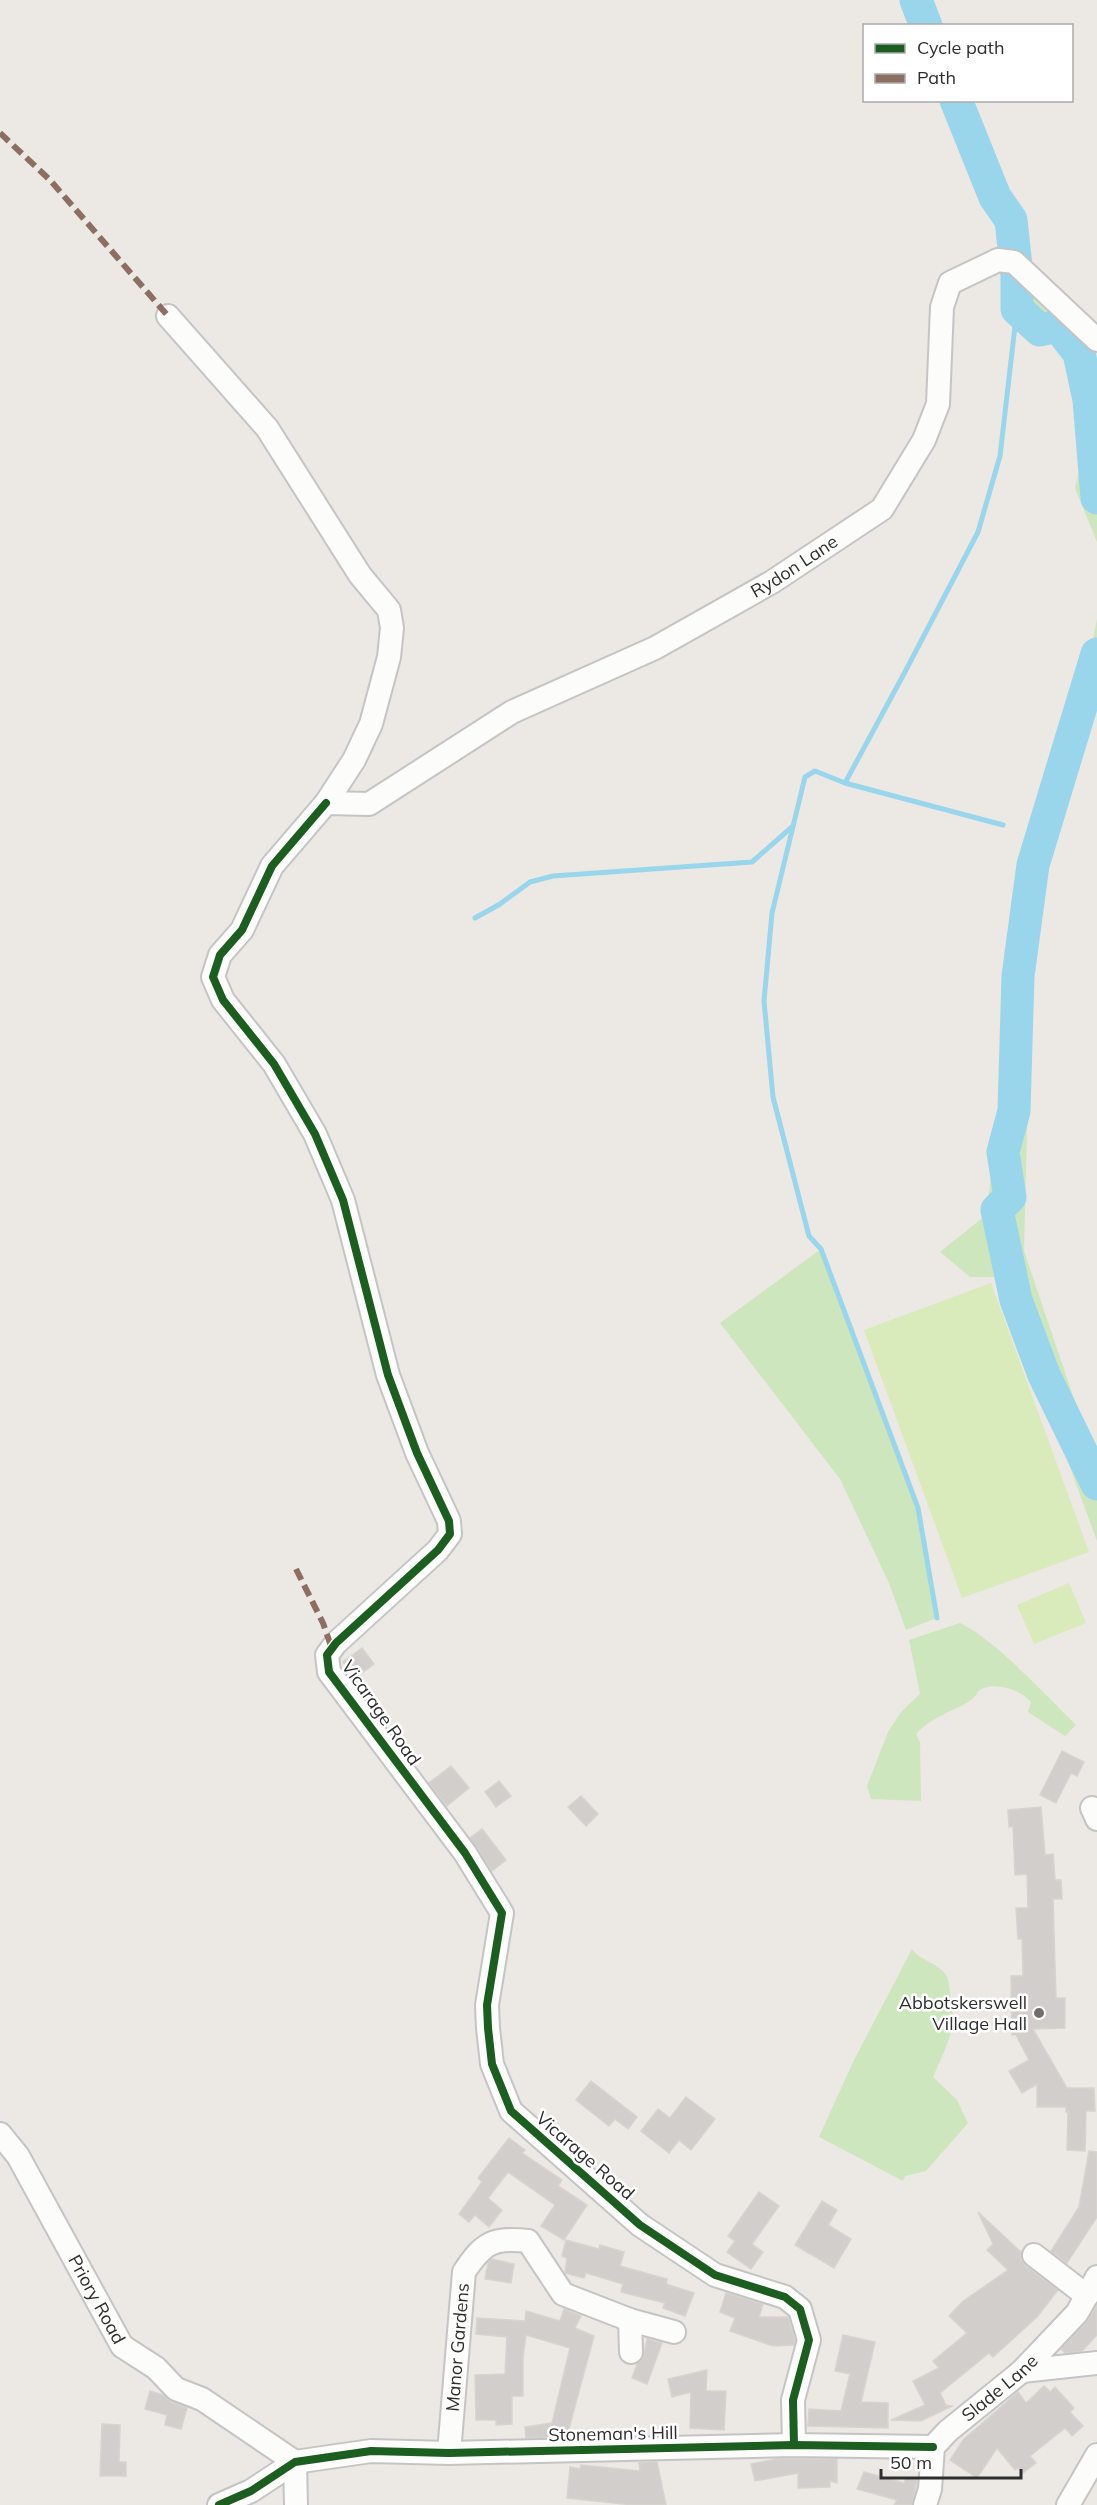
<svg xmlns="http://www.w3.org/2000/svg" width="1097" height="2505" font-family="Mulish,sans-serif">
<style>
.green{fill:#cee6be}
.pitch{fill:#d9eabb}
.lines{fill:none;stroke-linecap:round;stroke-linejoin:round}
.stream{stroke:#99d6ec;stroke-width:5}
.river{stroke:#99d6ec;stroke-width:33}
.building{fill:#d1cecb;stroke:#d7d4d0;stroke-width:1.5}
.minor-casing{stroke:#c5c4c5;stroke-width:26}
.minor{stroke:#fcfcfb;stroke-width:22}
.quiet{stroke:#8d6e63;stroke-width:6;stroke-dasharray:12 6;stroke-linecap:butt}
.cycleway-casing{stroke:#fff;stroke-width:11}
.cycleway{stroke:#1b5e20;stroke-width:8}
.poi-dot{fill:#706f6e;stroke:#fff;stroke-width:2}
.labels{text-anchor:middle;stroke-width:5;stroke-linejoin:round;paint-order:stroke}
.street-label{font-size:18px;fill:#2e2e2e;stroke:#fff}
.poi-label{font-size:18px;fill:#2e2e2e;stroke:#fff;text-anchor:end}
</style>
<rect width="100%" height="100%" fill="#ece8e4"/>
<!-- green -->
<g class="green">
<polygon points="1017,276 1061,319 1091,354 1097,379 1097,542 1075,488 1085,447 1058,326 1040,330 1017,309"/>
<polygon points="1097,619 1097,698 1092,708 1033,892 1024,1251 1090,1446 1097,1454 1097,1541 1000,1277 970,1277 940,1252 986,1215 1009,1039 1012,914 1027,832 1056,757 1093,639"/>
<polygon points="821,1249 918,1508 937,1618 906,1630 889,1583 840,1479 720,1323"/>
<path d="M960,1623C996,1640 1046,1696 1076,1725L1065,1736L1028,1712L1031,1702C1021,1690 998,1683 984,1688C977,1690 977,1696 971,1700C953,1712 931,1717 916,1734L920,1742L921,1801L871,1799L867,1786L888,1732L901,1712L920,1694L909,1640Z"/>
<path d="M912,1949C920,1961 937,1962 945,1974C949,1978 949,1986 950,1992C958,2028 947,2045 933,2077L957,2100L968,2123L926,2171L905,2176L903,2181L819,2137L853,2062Z"/>
</g>
<!-- pitch -->
<g class="pitch">
<polygon points="991,1283 1089,1552 962,1598 864,1330"/>
<polygon points="1069,1583 1086,1623 1034,1644 1017,1605"/>
</g>
<g class="lines">
<!-- stream -->
<g class="stream">
<polyline points="845,783 1003,825"/>
<polyline points="475,918 500,904 530,882 553,876 752,862 793,826"/>
<polyline points="937,1618 918,1508 821,1249 809,1236 773,1097 764,1001 772,913 805,777 815,771 845,783 906,670 978,532 1000,456 1017,309"/>
</g>
<!-- river -->
<g class="river">
<polyline points="916,0 926,26"/>
<polyline points="956,100 995,197 1011,220 1017,276 1017,309 1040,330 1058,326 1079,353 1089,400 1097,498"/>
<polyline points="1097,654 1033,865 1018,976 1014,1111 1003,1152 1010,1197 997,1210 1016,1300 1044,1375 1097,1484"/>
</g>
</g>
<!-- building -->
<g class="building">
<polygon points="362,1648 374,1664 355,1678 343,1662"/>
<polygon points="1062,1751 1084,1762 1077,1776 1071,1773 1056,1803 1040,1795"/>
<polygon points="451,1766 469,1788 447,1806 429,1783"/>
<polygon points="499,1781 511,1796 496,1807 485,1792"/>
<polygon points="581,1796 598,1814 586,1826 568,1807"/>
<polygon points="1041,1807 1045,1855 1053,1854 1055,1880 1061,1880 1062,1899 1053,1899 1056,1998 1065,1998 1065,2028 1033,2029 1067,2088 1094,2088 1095,2111 1086,2111 1085,2151 1067,2150 1068,2112 1066,2112 1066,2107 1037,2107 1037,2084 1022,2093 1009,2071 1029,2060 1016,2035 1012,2035 1011,1976 1023,1976 1022,1939 1018,1939 1016,1908 1028,1908 1027,1874 1015,1875 1013,1826 1009,1827 1008,1810"/>
<polygon points="482,1829 506,1860 492,1871 470,1838"/>
<polygon points="591,2081 637,2117 628,2129 615,2119 609,2126 576,2100"/>
<polygon points="686,2097 715,2119 691,2150 679,2140 669,2153 641,2131 658,2109 670,2118"/>
<polygon points="509,2138 525,2150 522,2153 562,2180 558,2186 587,2205 564,2240 541,2226 555,2205 508,2172 488,2198 502,2210 489,2227 475,2215 469,2222 459,2214 482,2182 478,2178"/>
<polygon points="1089,2151 1097,2152 1097,2217 1067,2263 1051,2251 1079,2207"/>
<polygon points="759,2192 779,2206 752,2244 763,2252 751,2269 727,2252 735,2241 728,2236"/>
<polygon points="822,2201 837,2210 828,2225 851,2239 834,2268 795,2245"/>
<polygon points="978,2212 1021,2252 1021,2260 1026,2266 1058,2290 1037,2317 993,2357 989,2353 940,2393 946,2405 952,2406 921,2421 891,2420 925,2405 913,2381 939,2368 933,2361 967,2333 949,2316 962,2302 1008,2270 987,2250 993,2244"/>
<polygon points="566,2240 599,2249 600,2245 624,2252 620,2266 667,2279 666,2284 694,2293 685,2316 663,2308 665,2303 621,2292 623,2284 586,2273 584,2278 565,2273 567,2258 562,2256"/>
<polygon points="491,2259 514,2264 511,2283 485,2279 488,2263"/>
<polygon points="726,2293 763,2304 759,2317 788,2317 795,2340 794,2345 773,2346 730,2331 735,2318 720,2312"/>
<polygon points="1097,2305 1097,2335 1082,2351 1065,2353 1061,2349 1087,2322"/>
<polygon points="564,2309 581,2316 575,2328 594,2336 567,2436 526,2438 525,2427 552,2423 570,2348 526,2335 523,2357 523,2396 512,2396 512,2424 496,2425 496,2420 476,2420 475,2375 505,2374 507,2337 476,2334 477,2318 525,2321 526,2311 560,2321"/>
<polygon points="843,2335 875,2342 861,2402 888,2403 888,2428 808,2426 809,2409 841,2411 850,2374 835,2371"/>
<polygon points="647,2339 662,2343 647,2384 632,2378 637,2364 643,2358"/>
<polygon points="707,2370 706,2391 726,2391 724,2430 690,2428 691,2392 672,2397 668,2379"/>
<polygon points="1044,2386 1050,2392 1055,2387 1074,2408 1070,2412 1083,2426 1072,2436 1065,2428 1030,2456 1036,2463 1023,2473 1018,2468 1015,2470 997,2448 977,2478 950,2460 963,2440 1018,2392 1026,2403"/>
<polygon points="150,2391 163,2395 171,2402 187,2408 181,2429 165,2425 167,2415 145,2409"/>
<polygon points="102,2424 120,2425 119,2462 126,2462 126,2476 100,2476"/>
<polygon points="777,2459 837,2459 837,2483 830,2481 830,2487 798,2488 798,2473 755,2481 751,2464"/>
<polygon points="657,2462 666,2505 633,2505 567,2498 570,2467 580,2469 581,2465 640,2471 639,2463"/>
<polygon points="864,2472 904,2483 906,2478 917,2480 912,2505 894,2505 897,2500 857,2489"/>
</g>
<g class="lines">
<defs>
<g id="minor">
<polyline points="168,316 267,428 360,575 389,610 392,628 389,657 371,724 354,760 326,803 272,866 242,930 220,955 213,977 223,1000 274,1064 315,1134 343,1200 388,1375 417,1453 449,1521 450,1534 438,1550 336,1643 327,1655 329,1672 465,1853 502,1913 487,2005 488,2028 492,2064 511,2111 640,2225 715,2275 785,2297 800,2309 809,2340 793,2400 794,2445"/>
<path id="s1" d="M326,803L369,804L512,712L655,648L772,582L882,509L924,440L938,404L942,307L950,283L998,260L1014,262L1097,340"/>
<polyline points="1092,1808 1097,1819"/>
<path id="s2" d="M0,2134L18,2156L122,2346L156,2368L176,2389L202,2399L295,2462"/>
<polyline points="1034,2255 1087,2296"/>
<polyline points="630,2320 631,2352"/>
<polyline points="1022,2371 1097,2363"/>
<path id="s3" d="M449,2453L464,2272C483,2243 493,2237 528,2241L563,2294L630,2320L674,2332"/>
<polyline points="295,2462 296,2505"/>
<polyline points="219,2505 251,2491 295,2462 371,2451 449,2453 794,2445 933,2447"/>
<path id="s4" d="M925,2505L930,2489L933,2447L948,2431L1022,2371L1077,2313L1097,2277"/>
<polyline points="1068,2505 1097,2455"/>
</g>
</defs>
<!-- minor casing -->
<use href="#minor" class="minor-casing"/>
<!-- minor -->
<use href="#minor" class="minor"/>
<!-- quiet -->
<g class="quiet">
<polyline points="0,133 50,180 168,316"/>
<polyline points="296,1569 323,1623 332,1649"/>
</g>
<defs>
<g id="cycleway">
<polyline points="326,803 272,866 242,930 220,955 213,977 223,1000 274,1064 315,1134 343,1200 388,1375 417,1453 449,1521 450,1534 438,1550 336,1643 327,1655 329,1672 465,1853 502,1913 487,2005 488,2028 492,2064 511,2111 640,2225 715,2275 785,2297 800,2309 809,2340 793,2400 794,2445"/>
<polyline points="219,2505 251,2491 295,2462 371,2451 449,2453 794,2445 933,2447"/>
</g>
</defs>
<!-- cycleway casing -->
<use href="#cycleway" class="cycleway-casing"/>
<!-- cycleway -->
<use href="#cycleway" class="cycleway"/>
</g>
<!-- markers -->
<circle class="poi-dot" cx="1039" cy="2013" r="6"/>
<g class="labels">
<!-- street labels -->
<g class="street-label">
<text dy="6" stroke="none"><textPath href="#s1" startOffset="531">Rydon Lane</textPath></text>
<text transform="translate(381 1713) rotate(55)" y="6">Vicarage Road</text>
<text transform="translate(585 2156) rotate(41)" y="6">Vicarage Road</text>
<text dy="6" stroke="none"><textPath href="#s2" startOffset="192">Priory Road</textPath></text>
<text dy="6" stroke="none"><textPath href="#s3" startOffset="106">Manor Gardens</textPath></text>
<text dy="6" stroke="none"><textPath href="#s4" startOffset="148">Slade Lane</textPath></text>
<text transform="translate(613 2434) rotate(-1)" y="6">Stoneman's Hill</text>
</g>
<!-- poi labels -->
<g class="poi-label">
<text x="1027" y="2009">Abbotskerswell<tspan x="1027" dy="21">Village Hall</tspan></text>
</g>
</g>
<!-- legend -->
<rect x="863" y="24" width="210" height="78" fill="#ffffff" stroke="#ababab" stroke-width="1.5"/>
<rect x="875" y="44" width="30" height="9" fill="#1b5e20" stroke="#ababab" stroke-width="1.5"/>
<text x="917" y="54" font-size="18" fill="#2e2e2e">Cycle path</text>
<rect x="875" y="74" width="30" height="9" fill="#8d6e63" stroke="#ababab" stroke-width="1.5"/>
<text x="917" y="84" font-size="18" fill="#2e2e2e">Path</text>
<!-- scale -->
<path d="M881 2469v9h140v-9" fill="none" stroke="#2e2e2e" stroke-width="3"/>
<text x="890" y="2469" font-size="18" fill="#2e2e2e" stroke="#ffffff" stroke-width="4.5" paint-order="stroke">50 m</text>
</svg>
